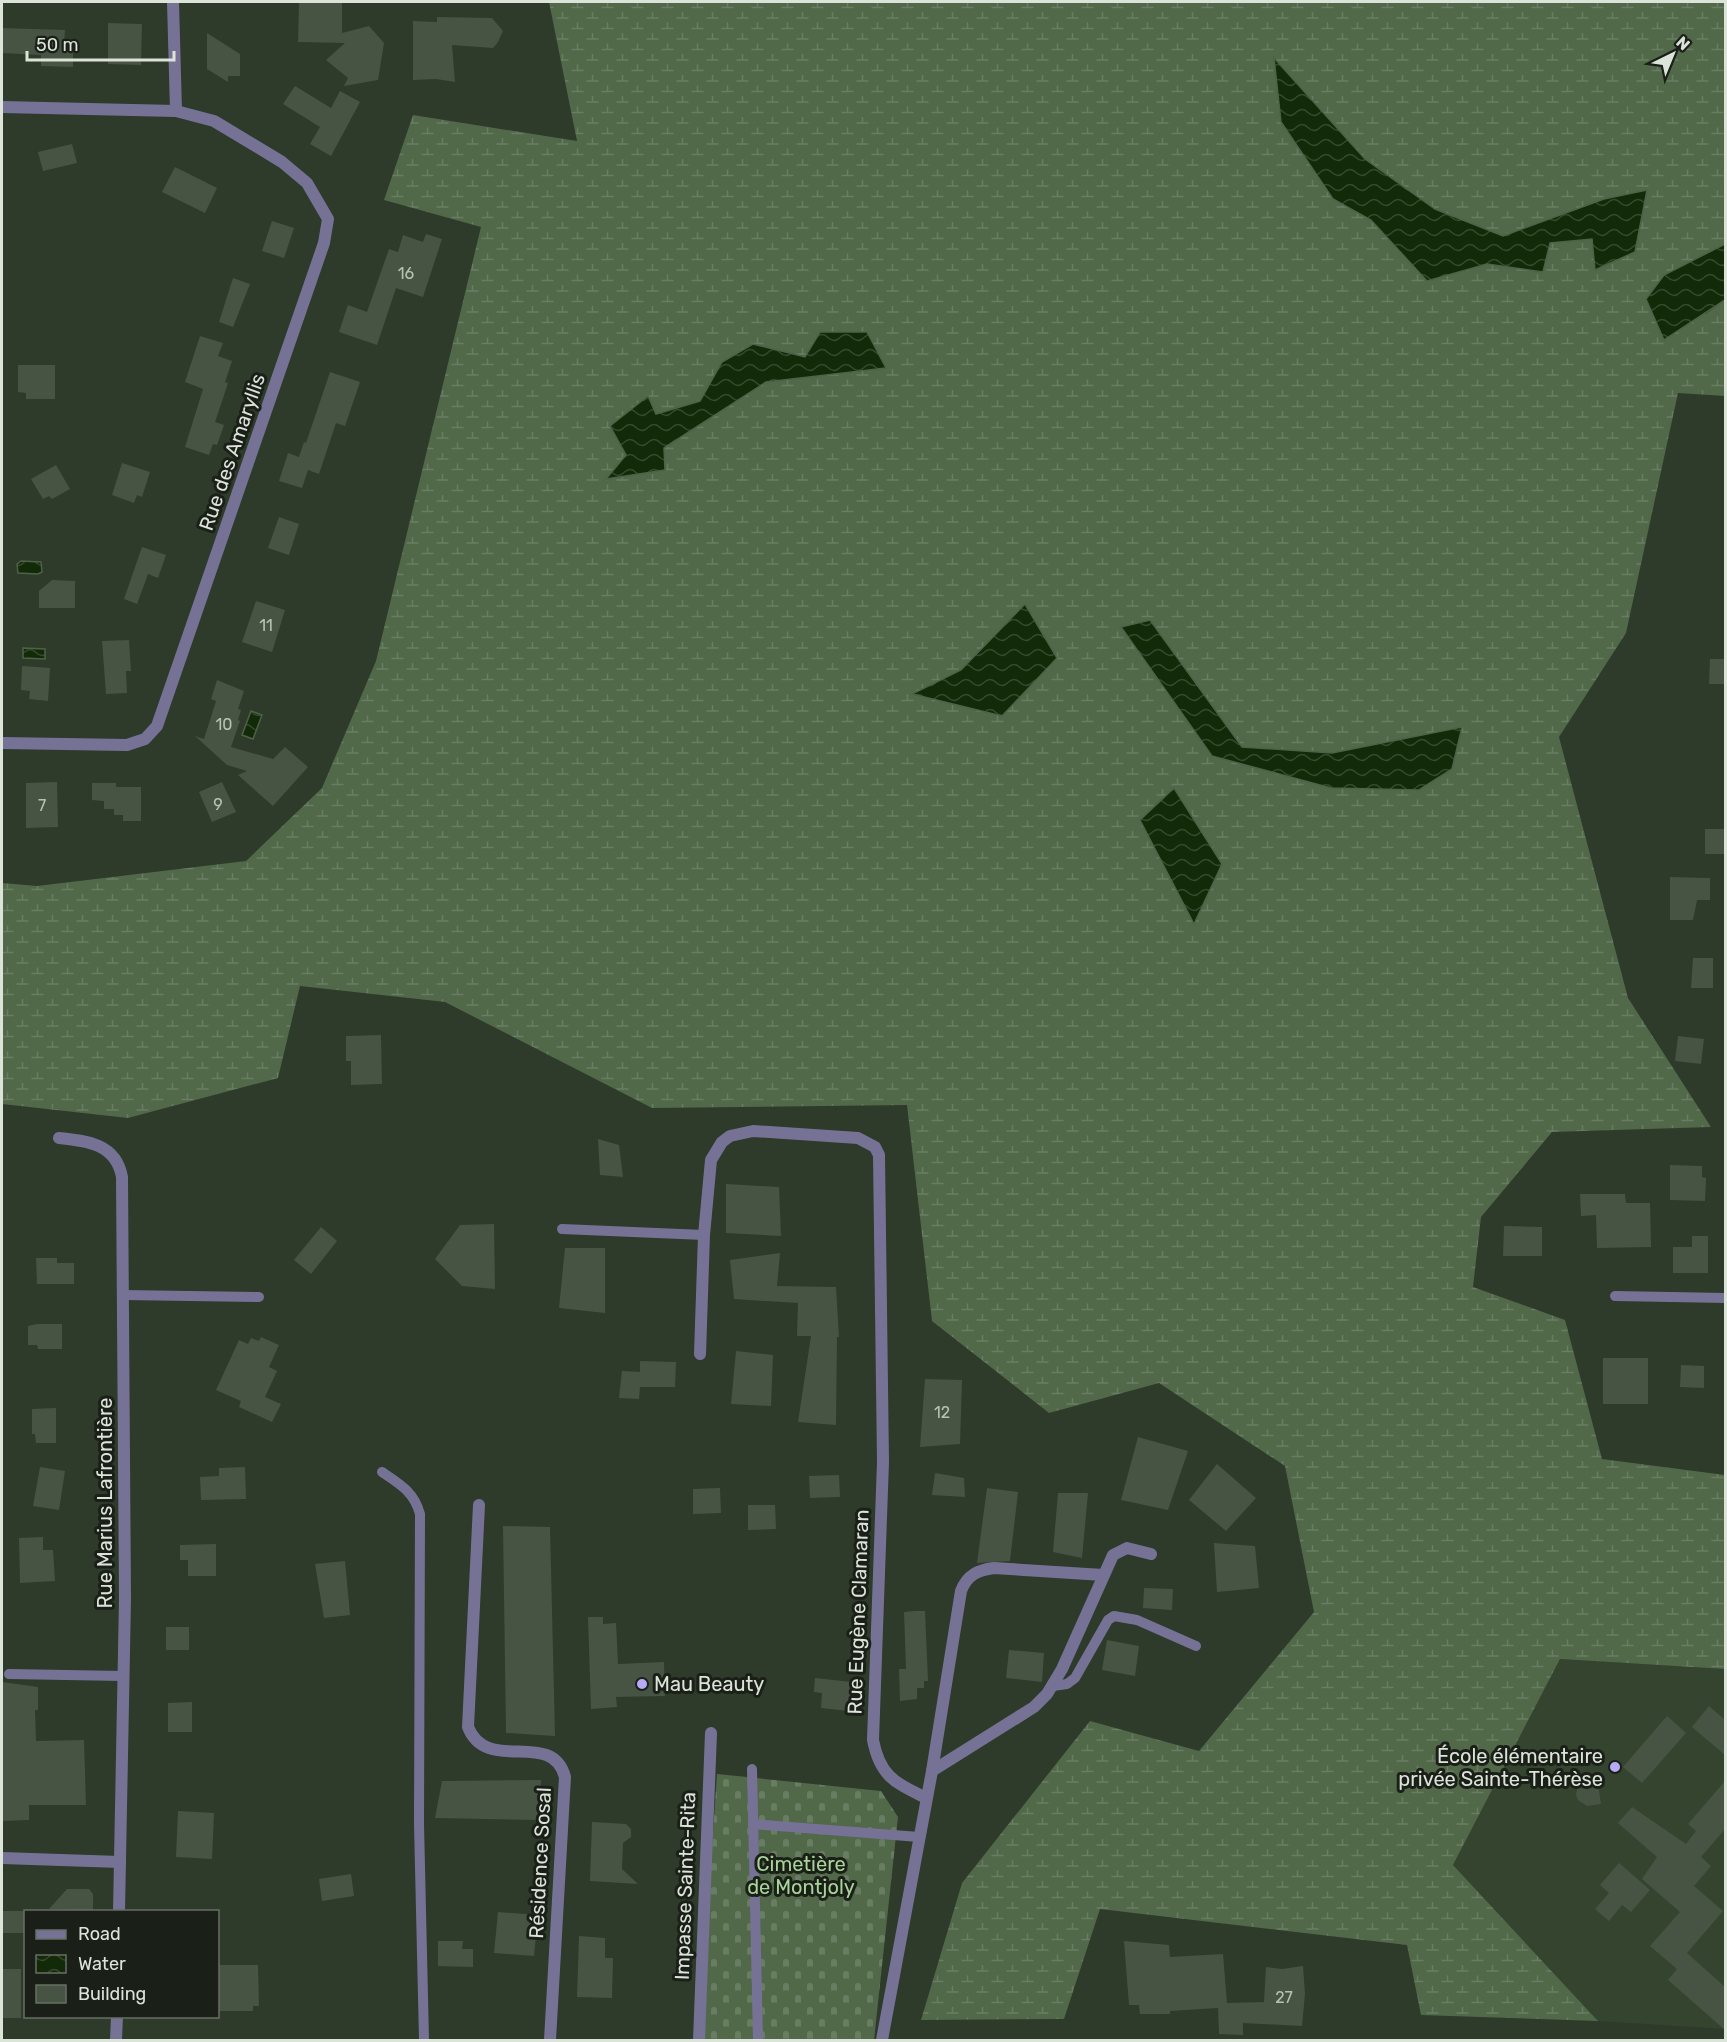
<svg xmlns="http://www.w3.org/2000/svg" width="1727" height="2042" font-family="Rubik,sans-serif">
<style>
.built{fill:#34442e}
.wetland{fill:url(#wetland-marsh);fill-rule:evenodd}
.cemetery{fill:url(#cemetery-stones)}
.water{fill:url(#water-waves);stroke:#4f6248;stroke-width:1.5}
.building{fill:#485443}
.lines{fill:none;stroke-linecap:round;stroke-linejoin:round}
.lane{stroke:#767296;stroke-width:10}
.street{stroke:#767296;stroke-width:12}
.poi-dot{fill:#b7abf8;stroke:#1a1f18;stroke-width:2}
.labels{text-anchor:middle;stroke-width:6;stroke-linejoin:round;paint-order:stroke}
.number-label{font-size:16px;fill:#b7c0b4}
.street-label{font-size:20px;fill:#dce4da;stroke:#1a1f18}
.poi-label{font-size:20px;fill:#dce4da;stroke:#1a1f18;text-anchor:start}
.park-label{font-size:20px;fill:#a8d499;stroke:#1a1f18}
</style>
<defs>
<pattern id="wetland-marsh" width="20" height="14" patternUnits="userSpaceOnUse" patternTransform="scale(1.5)"><rect width="20" height="14" fill="#516849"/><path d="M1 5h8M5 5V1M11 12h8M15 12V8" fill="none" stroke="#697d63"/></pattern>
<pattern id="cemetery-stones" width="16" height="16" patternUnits="userSpaceOnUse" patternTransform="scale(1.5)"><rect width="16" height="16" fill="#516849"/><path d="M2 7V4a2 2 0 0 1 4 0v3zM10 15v-3a2 2 0 0 1 4 0v3z" fill="#697d63"/></pattern>
<pattern id="water-waves" width="16" height="10" patternUnits="userSpaceOnUse" patternTransform="scale(1.5)"><rect width="16" height="10" fill="#132a09"/><path d="M0 5q4-4 8 0t8 0" fill="none" stroke="#35492c"/></pattern>
</defs>
<rect width="100%" height="100%" fill="#2e3a2a"/>
<!-- built -->
<polygon class="built" points="1560,1659 1725,1669 1725,2029 1598,2021 1453,1865"/>
<!-- wetland -->
<path class="wetland" d="M549,2H1725V244L1664,275L1706,314L1725,300V396L1678,393L1626,633L1559,737L1628,998L1711,1127L1552,1132L1481,1217L1473,1287L1565,1320L1602,1459L1725,1475V1669L1560,1659L1453,1865L1598,2021L1421,2015L1407,1945L1100,1909L1064,2019L921,2020L962,1883L1090,1721L1199,1751L1314,1612L1285,1466L1159,1383L1049,1413L932,1321L907,1105L652,1108L445,1002L300,986L278,1078L128,1118L2,1104V883L37,886L246,861L322,788L376,661L481,227L384,200L413,115L577,141ZM1275,59L1365,159L1435,210L1503,236L1604,199L1595,270L1593,239L1550,243L1543,272L1487,264L1427,281L1371,219L1333,199ZM753,344L806,357L886,368L766,382L664,448L607,479L626,455L610,426L648,396L656,415L700,401L722,362ZM1025,605L1057,658L913,694L961,670ZM1150,620L1242,747L1332,753L1461,728L1331,788L1212,756L1122,628ZM1174,788L1194,923L1140,820Z"/>
<!-- cemetery -->
<polygon class="cemetery" points="717,1774 881,1791 898,1817 874,2040 699,2040"/>
<!-- water -->
<g class="water">
<polygon points="1274,58 1365,159 1435,209 1503,236 1604,199 1647,190 1635,252 1595,270 1592,239 1550,243 1543,272 1487,264 1427,281 1371,220 1333,199 1281,122"/>
<polygon points="1725,244 1725,300 1664,340 1646,299 1664,275"/>
<polygon points="820,332 867,332 886,368 766,382 664,448 665,470 606,479 626,455 610,426 648,396 656,414 700,401 722,362 753,344 805,357"/>
<polygon points="21,561 41,562 42,572 38,574 18,573 17,564"/>
<polygon points="1025,604 1057,658 1002,716 912,694 961,670"/>
<polygon points="1150,620 1242,747 1332,753 1462,727 1452,769 1419,790 1331,788 1212,756 1121,627"/>
<polygon points="23,648 45,649 45,659 23,658"/>
<polygon points="251,711 262,715 253,739 242,735"/>
<polygon points="1174,788 1222,864 1194,924 1140,820"/>
</g>
<!-- building -->
<g class="building">
<polygon points="299,2 342,2 342,33 369,26 384,43 378,80 344,86 348,78 326,60 345,43 298,42"/>
<polygon points="437,17 492,18 503,31 498,42 493,48 452,45 455,82 436,79 413,80 413,21 437,22"/>
<polygon points="108,23 142,24 141,65 108,64"/>
<polygon points="2,28 65,30 64,45 73,45 73,67 41,66 41,55 2,53"/>
<polygon points="207,33 240,54 240,76 228,76 228,82 207,69"/>
<polygon points="295,86 331,108 340,91 360,102 331,156 310,144 320,127 283,104"/>
<polygon points="72,144 77,163 43,171 38,152"/>
<polygon points="175,167 217,188 205,213 162,192"/>
<polygon points="272,221 294,228 284,258 262,251"/>
<polygon points="426,234 442,239 423,297 396,288 377,345 339,332 348,305 367,312 389,249 398,252 403,235 423,242"/>
<polygon points="233,278 250,284 233,327 219,322"/>
<polygon points="200,336 223,343 218,356 232,361 225,382 228,383 215,422 224,425 217,445 213,444 209,455 185,447 203,389 185,382"/>
<polygon points="18,365 55,365 55,399 26,399 26,393 18,392"/>
<polygon points="330,372 360,382 345,426 336,423 319,474 308,470 302,488 279,481 288,453 299,457 304,442 306,443"/>
<polygon points="122,463 150,472 142,497 137,495 134,503 112,495"/>
<polygon points="56,465 70,489 52,499 49,496 43,499 31,479"/>
<polygon points="279,517 299,524 289,555 268,548"/>
<polygon points="142,547 166,555 158,578 148,574 137,604 124,599"/>
<polygon points="52,580 75,581 75,608 39,608 39,591"/>
<polygon points="256,601 285,610 272,652 242,642"/>
<polygon points="129,640 131,671 126,671 127,693 106,694 102,641"/>
<polygon points="1710,659 1725,659 1725,684 1709,684"/>
<polygon points="22,666 50,668 48,701 29,699 30,691 21,690"/>
<polygon points="217,680 244,691 238,709 241,710 238,720 240,721 231,747 273,759 285,747 308,767 273,806 238,775 247,771 227,765 195,736 204,739 216,701 211,699"/>
<polygon points="57,782 58,827 26,828 26,783"/>
<polygon points="222,782 236,812 212,822 199,792"/>
<polygon points="92,783 116,783 116,787 141,787 141,821 123,821 123,815 114,815 114,809 104,809 104,801 92,800"/>
<rect x="1705" y="829" width="20" height="25"/>
<polygon points="1670,877 1710,878 1710,900 1697,900 1693,920 1670,920"/>
<polygon points="1693,958 1713,958 1713,988 1691,988"/>
<polygon points="381,1035 382,1084 351,1085 351,1061 346,1061 346,1036"/>
<polygon points="1678,1036 1704,1039 1701,1064 1675,1061"/>
<polygon points="598,1139 619,1145 623,1177 600,1175"/>
<polygon points="1670,1165 1702,1166 1702,1177 1706,1178 1705,1201 1670,1200"/>
<polygon points="726,1184 779,1187 781,1236 726,1233"/>
<polygon points="1580,1194 1625,1194 1626,1203 1650,1203 1651,1247 1597,1248 1596,1215 1581,1216"/>
<polygon points="494,1224 495,1289 462,1286 435,1259 460,1225"/>
<polygon points="1504,1226 1542,1227 1542,1256 1503,1256"/>
<polygon points="321,1227 337,1241 311,1274 294,1260"/>
<polygon points="1692,1236 1708,1236 1708,1273 1673,1273 1673,1247 1692,1247"/>
<polygon points="565,1248 605,1248 605,1313 559,1308"/>
<polygon points="780,1253 777,1286 836,1287 839,1337 837,1337 836,1425 798,1422 811,1336 797,1336 798,1303 734,1299 730,1260"/>
<polygon points="36,1258 57,1258 57,1263 74,1263 74,1284 37,1284"/>
<polygon points="37,1324 62,1324 62,1349 38,1349 37,1345 28,1345 28,1326"/>
<polygon points="261,1337 279,1345 269,1367 277,1371 265,1397 281,1404 272,1422 239,1407 241,1401 216,1390 239,1340 248,1344 251,1338 259,1341"/>
<polygon points="736,1351 773,1355 771,1406 731,1404"/>
<rect x="1603" y="1358" width="45" height="46"/>
<polygon points="640,1361 676,1362 675,1387 640,1387 639,1399 619,1398 622,1371 640,1372"/>
<polygon points="1681,1365 1704,1366 1704,1388 1680,1387"/>
<polygon points="925,1379 962,1380 960,1444 920,1447"/>
<polygon points="56,1408 56,1443 36,1443 35,1434 32,1434 32,1409"/>
<polygon points="1138,1437 1188,1451 1168,1510 1121,1500"/>
<polygon points="1217,1464 1256,1498 1226,1531 1189,1500"/>
<polygon points="40,1467 65,1471 59,1510 33,1506"/>
<polygon points="245,1467 246,1499 201,1500 200,1477 219,1476 219,1468"/>
<polygon points="935,1473 964,1478 965,1497 932,1495"/>
<polygon points="839,1475 840,1497 810,1498 809,1476"/>
<polygon points="720,1488 721,1513 693,1514 693,1489"/>
<polygon points="987,1488 1018,1492 1010,1561 977,1563"/>
<polygon points="1058,1493 1088,1493 1082,1558 1053,1552"/>
<polygon points="748,1505 775,1505 776,1529 748,1530"/>
<polygon points="503,1526 550,1527 555,1736 506,1733"/>
<polygon points="43,1537 43,1550 53,1550 55,1581 20,1583 19,1538"/>
<polygon points="1214,1543 1255,1546 1259,1588 1217,1592"/>
<polygon points="216,1544 216,1576 188,1576 188,1560 180,1560 180,1545"/>
<polygon points="345,1561 350,1615 324,1618 315,1564"/>
<polygon points="1144,1588 1173,1589 1172,1610 1143,1608"/>
<polygon points="915,1611 925,1611 928,1681 924,1681 924,1688 917,1688 917,1699 900,1701 899,1669 906,1669 904,1612"/>
<polygon points="588,1617 603,1617 603,1624 616,1623 618,1664 664,1662 665,1696 616,1697 617,1707 591,1709"/>
<rect x="166" y="1627" width="23" height="23"/>
<polygon points="1107,1640 1139,1646 1135,1676 1102,1670"/>
<polygon points="1009,1650 1044,1653 1042,1682 1006,1678"/>
<polygon points="815,1678 852,1682 849,1711 821,1708 822,1693 814,1692"/>
<polygon points="2,1682 38,1687 38,1710 35,1710 36,1741 84,1740 86,1805 29,1805 29,1820 2,1821"/>
<polygon points="192,1702 192,1732 168,1732 168,1703"/>
<polygon points="1709,1706 1725,1720 1725,1755 1692,1727"/>
<polygon points="1667,1716 1686,1733 1642,1783 1623,1767"/>
<polygon points="541,1780 540,1820 435,1818 442,1781"/>
<polygon points="1587,1780 1598,1785 1601,1804 1587,1806 1578,1800 1576,1795 1578,1785"/>
<polygon points="1725,1781 1725,1829 1701,1857 1711,1866 1694,1886 1723,1911 1687,1953 1725,1987 1725,2030 1668,1980 1677,1969 1650,1946 1680,1912 1642,1879 1657,1857 1618,1823 1632,1807 1686,1844 1696,1831 1688,1824"/>
<polygon points="178,1811 214,1813 212,1859 176,1857"/>
<polygon points="592,1822 626,1824 631,1829 631,1837 623,1843 622,1869 638,1884 590,1881"/>
<polygon points="1619,1863 1650,1890 1631,1912 1622,1905 1609,1921 1595,1909 1609,1893 1600,1885"/>
<polygon points="351,1874 354,1896 322,1901 319,1879"/>
<polygon points="67,1889 89,1889 93,1894 93,1911 49,1909"/>
<rect x="2" y="1911" width="24" height="22"/>
<polygon points="498,1912 538,1915 534,1956 494,1953"/>
<polygon points="579,1936 605,1938 605,1958 613,1958 612,1998 577,1997"/>
<polygon points="438,1941 463,1941 462,1949 473,1949 473,1967 438,1966"/>
<polygon points="1124,1941 1169,1945 1170,1957 1223,1954 1227,2003 1264,2002 1266,1967 1282,1969 1303,1966 1305,1994 1302,2026 1243,2023 1243,2035 1219,2034 1218,2008 1170,2011 1170,2014 1140,2014 1139,2005 1129,2005"/>
<polygon points="218,1965 258,1965 259,2006 253,2006 253,2011 219,2011"/>
<rect x="2" y="1969" width="19" height="49"/>
</g>
<g class="lines">
<!-- lane -->
<g class="lane">
<polyline points="562,1229 704,1235"/>
<polyline points="123,1295 259,1297"/>
<polyline points="1615,1296 1726,1298"/>
<path d="M382,1472C400,1484 414,1492 420,1514L419,1824L424,2040"/>
<polyline points="9,1674 123,1676"/>
<polyline points="1053,1686 1067,1684 1075,1678 1108,1620 1114,1616 1137,1620 1196,1646"/>
<polyline points="752,1769 758,2040"/>
<polyline points="753,1824 919,1837"/>
</g>
<!-- street -->
<g class="street">
<polyline points="173,2 176,111"/>
<polyline points="2,107 176,111 214,121 282,162 307,183 328,219 324,243 157,726 145,739 127,745 2,743"/>
<path d="M59,1138C88,1141 116,1144 122,1177L125,1599L119,1912"/>
<path d="M700,1354L704,1235L711,1160L722,1142L730,1136L753,1131L858,1138L875,1147L879,1155L883,1462L873,1740C880,1777 896,1783 926,1798"/>
<path d="M479,1505L468,1727C487,1775 552,1728 565,1777L550,2040"/>
<path d="M932,1771L961,1591C967,1575 978,1570 994,1568L1103,1575"/>
<polyline points="2,1858 120,1862"/>
<polyline points="116,2040 117,2016"/>
<polyline points="699,2040 711,1733"/>
<polyline points="882,2040 932,1771 1034,1707 1047,1694 1062,1669 1113,1555 1127,1548 1151,1554"/>
</g>
</g>
<!-- markers -->
<g class="poi-dot">
<circle cx="642" cy="1684" r="6"/>
<circle cx="1615" cy="1767" r="6"/>
</g>
<g class="labels">
<!-- number labels -->
<g class="number-label">
<text x="406" y="279">16</text>
<text x="266" y="631">11</text>
<text x="224" y="730">10</text>
<text x="218" y="810">9</text>
<text x="42" y="811">7</text>
<text x="942" y="1418">12</text>
<text x="1284" y="2003">27</text>
</g>
<!-- street labels -->
<g class="street-label">
<text transform="translate(232 452) rotate(-71)" y="7">Rue des Amaryllis</text>
<text transform="translate(105 1503) rotate(-90)" y="7">Rue Marius Lafrontière</text>
<text transform="translate(858 1612) rotate(-88)" y="7">Rue Eugène Clamaran</text>
<text transform="translate(540 1863) rotate(-87)" y="7">Résidence Sosal</text>
<text transform="translate(685 1886) rotate(-88)" y="7">Impasse Sainte-Rita</text>
</g>
<!-- poi labels -->
<g class="poi-label">
<text x="654" y="1691">Mau Beauty</text>
<text x="1603" y="1763" text-anchor="end">École élémentaire<tspan x="1603" dy="23">privée Sainte-Thérèse</tspan></text>
</g>
<!-- park labels -->
<g class="park-label">
<text x="801" y="1871">Cimetière<tspan x="801" dy="23">de Montjoly</tspan></text>
</g>
</g>
<!-- border -->
<rect width="1727" height="2042" fill="none" stroke="#dce4da" stroke-width="6"/>
<!-- legend -->
<rect x="24" y="1910" width="195" height="108" fill="#1a1f18" stroke="#686e66" stroke-width="1.5"/>
<rect x="36" y="1930" width="30" height="9" fill="#767296" stroke="#686e66" stroke-width="1.5"/>
<text x="78" y="1940" font-size="18" fill="#dce4da">Road</text>
<rect x="36" y="1955" width="30" height="18" fill="url(#water-waves)" stroke="#686e66" stroke-width="1.5"/>
<text x="78" y="1970" font-size="18" fill="#dce4da">Water</text>
<rect x="36" y="1985" width="30" height="18" fill="#485443" stroke="#686e66" stroke-width="1.5"/>
<text x="78" y="2000" font-size="18" fill="#dce4da">Building</text>
<!-- north arrow -->
<g transform="translate(1673 54) rotate(43)" stroke="#1a1f18" stroke-width="4.5" paint-order="stroke">
<path d="M0-4.5L10 22L0 15L-10 22Z" fill="#dce4da"/>
<text y="-9" font-size="16" font-weight="bold" text-anchor="middle" fill="#dce4da">N</text>
</g>
<!-- scale -->
<path d="M27 51v9h147v-9" fill="none" stroke="#dce4da" stroke-width="3"/>
<text x="36" y="51" font-size="18" fill="#dce4da" stroke="#1a1f18" stroke-width="4.5" paint-order="stroke">50 m</text>
</svg>
